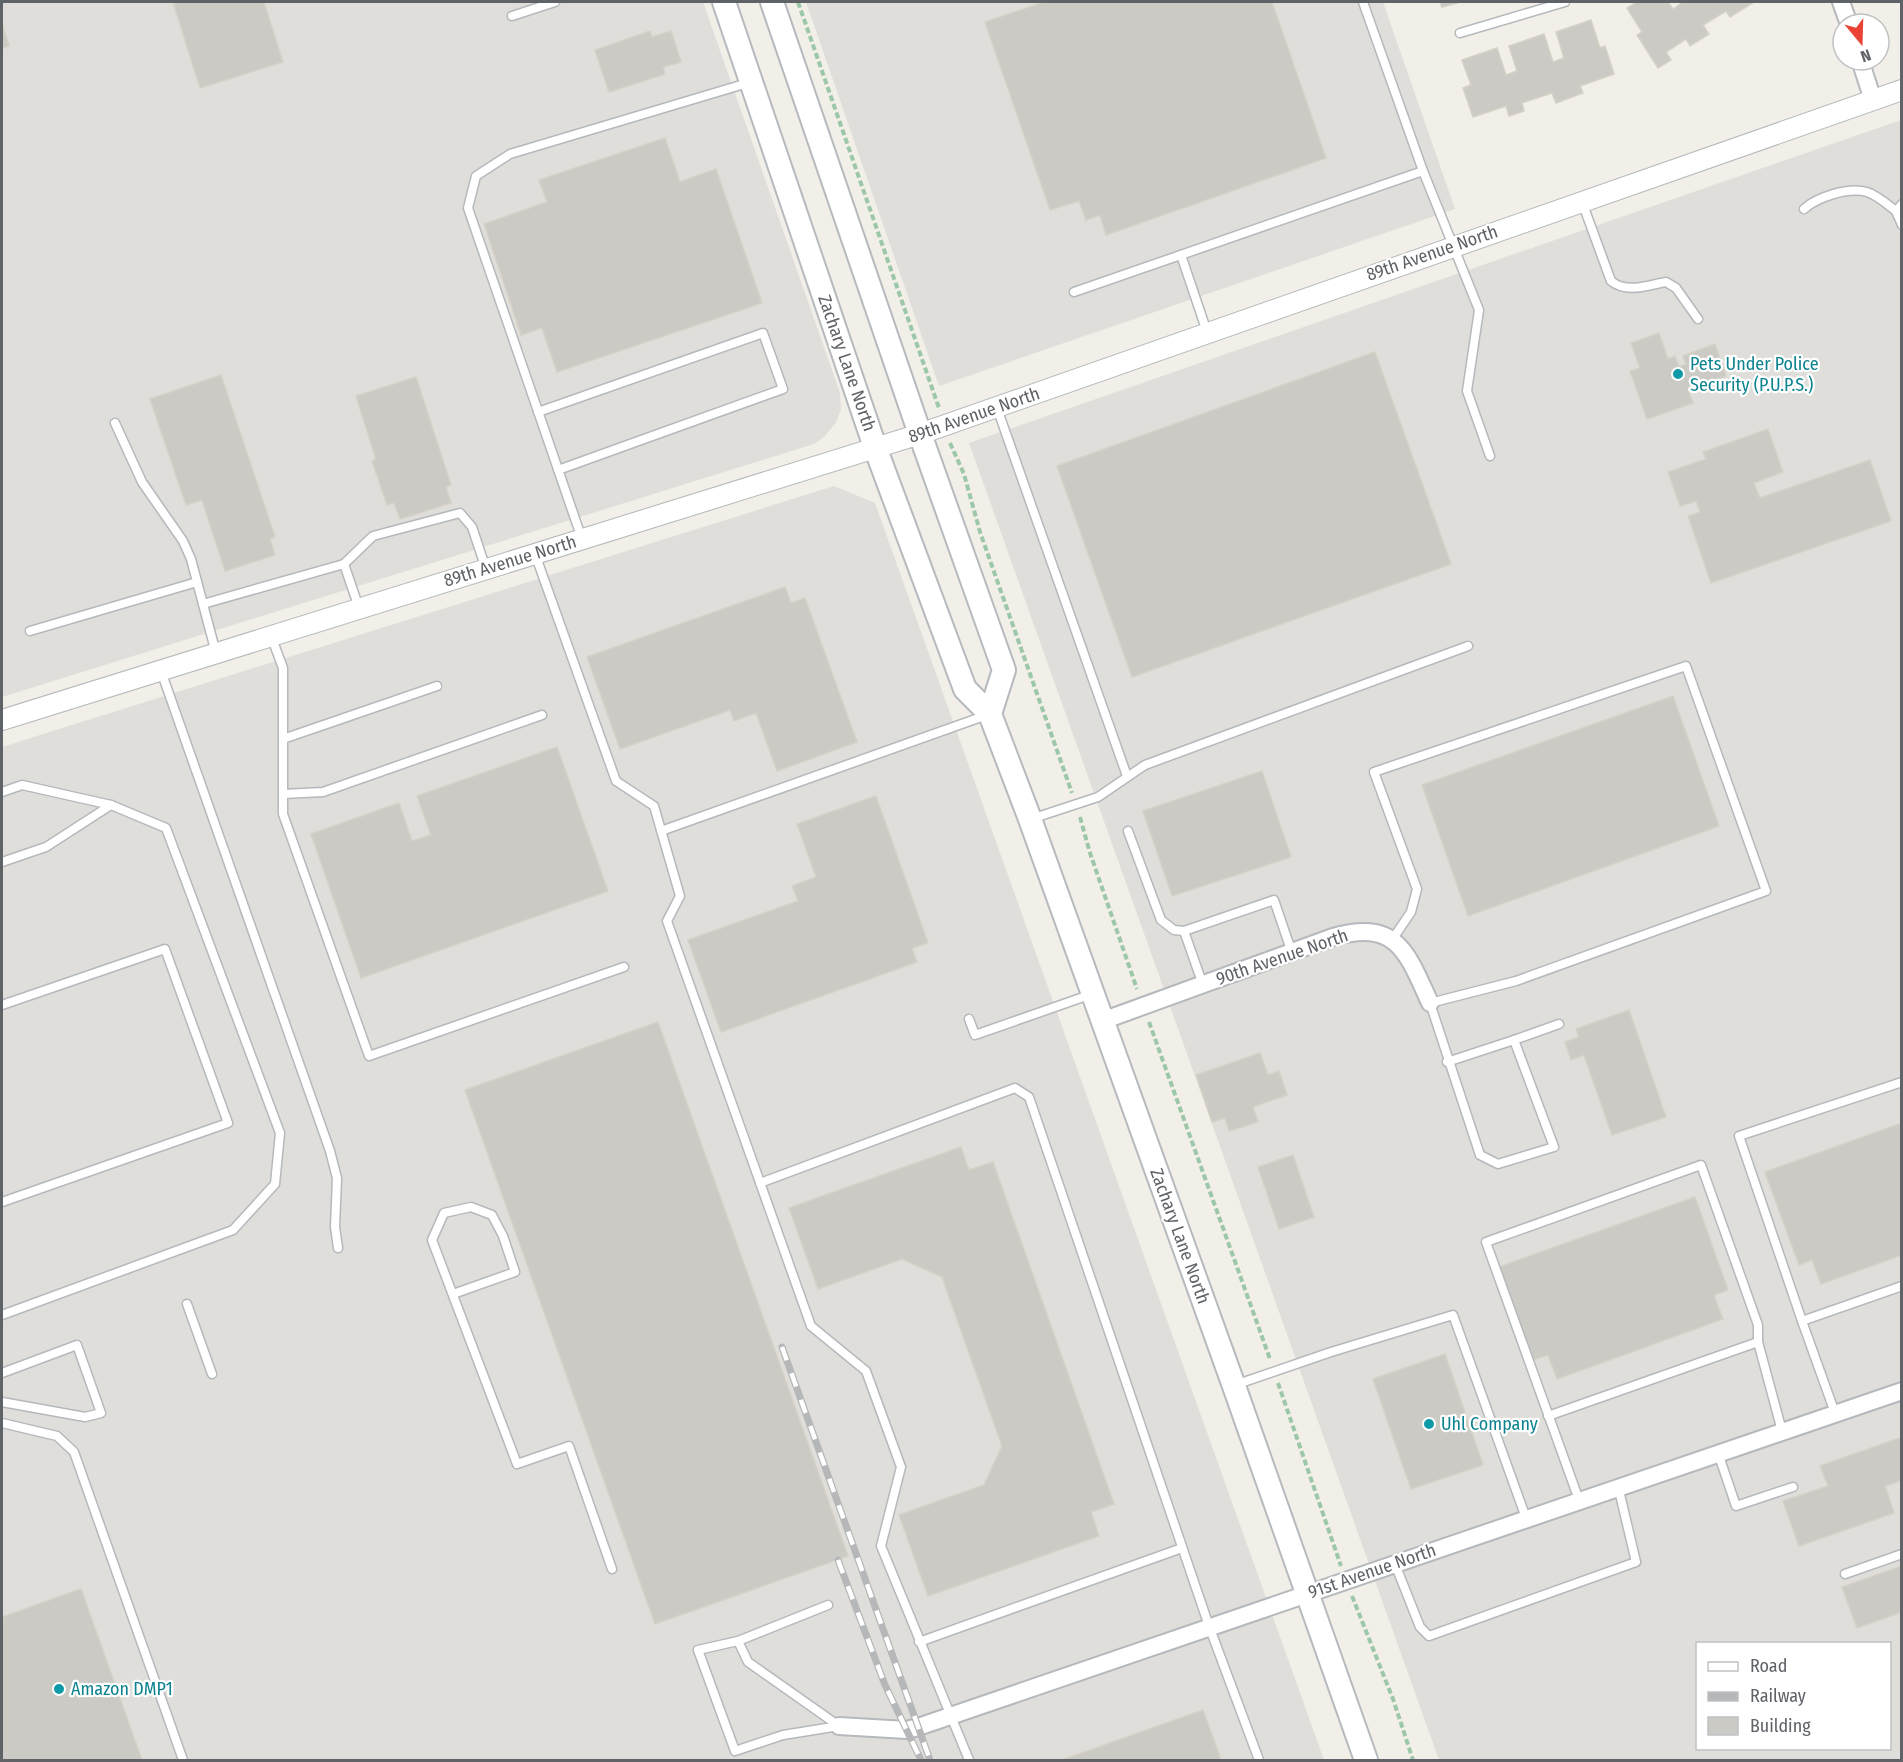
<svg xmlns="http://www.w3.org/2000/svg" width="1903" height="1762" font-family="'Fira Sans Condensed',sans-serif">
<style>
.industrial{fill:#e0deda;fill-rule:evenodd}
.building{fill:#cccac5;stroke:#d6d1c6;stroke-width:1.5}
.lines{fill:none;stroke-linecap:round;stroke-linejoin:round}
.service-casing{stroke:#b5b8bc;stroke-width:11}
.minor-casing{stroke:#b5b8bc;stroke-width:20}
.tertiary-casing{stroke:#b5b8bc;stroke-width:22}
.secondary-casing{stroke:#b6babf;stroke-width:26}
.path{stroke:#9cc7a9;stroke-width:4;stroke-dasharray:6 3;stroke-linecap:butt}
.service{stroke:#fff;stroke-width:8}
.minor{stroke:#fff;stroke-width:16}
.tertiary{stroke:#fff;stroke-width:20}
.secondary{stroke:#fff;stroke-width:22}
.rail-casing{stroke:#b6b7b8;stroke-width:7}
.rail{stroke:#fff;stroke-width:4.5;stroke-dasharray:14;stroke-linecap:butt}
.culture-dot{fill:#0f9aa8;stroke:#fff;stroke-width:2}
.labels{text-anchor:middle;stroke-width:4.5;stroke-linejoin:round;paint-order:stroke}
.street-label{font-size:18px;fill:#5f6368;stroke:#fff}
.culture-label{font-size:18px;fill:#0d838f;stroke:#fff;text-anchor:start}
</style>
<rect width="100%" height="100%" fill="#f1efe8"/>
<!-- industrial -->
<g class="industrial">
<polygon points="2,2 703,2 840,393 841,409 836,422 825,436 814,444 2,697"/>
<polygon points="806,2 1383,2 1455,209 939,386"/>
<path d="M1901,120V1760H1439L969,443ZM1698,1644H1890V1748H1698Z"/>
<polygon points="834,486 875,503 1324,1760 2,1760 2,747"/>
</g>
<!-- building -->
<g class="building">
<polygon points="173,2 264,2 283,62 200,88"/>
<polygon points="1044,2 1272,2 1326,158 1106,235 1100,215 1086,220 1079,201 1050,210 985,22"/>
<polygon points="1440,2 1461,2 1442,7"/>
<polygon points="1637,2 1668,2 1673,9 1683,2 1754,2 1730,17 1726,11 1703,25 1709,34 1690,46 1686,39 1666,52 1671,60 1658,68 1637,35 1642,32 1627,8"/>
<polygon points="1591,20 1600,48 1605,46 1614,74 1580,86 1583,93 1556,103 1552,93 1522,103 1524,111 1509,116 1506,106 1473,117 1463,88 1471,85 1462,60 1497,48 1506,75 1517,71 1509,46 1544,34 1553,62 1564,58 1556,32"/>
<polygon points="2,23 9,46 2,48"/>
<polygon points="650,31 652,37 671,31 681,62 663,67 665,74 609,92 595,50"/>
<polygon points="665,138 680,182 716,169 762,303 557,372 542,328 521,335 484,224 547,202 539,180"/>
<polygon points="1659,333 1668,359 1675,356 1679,367 1686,364 1683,356 1715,344 1726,376 1688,390 1693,403 1647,419 1630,371 1640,368 1631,343"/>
<polygon points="1375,352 1451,564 1132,677 1057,466"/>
<polygon points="221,375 275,537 270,539 275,555 225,571 202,500 186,505 150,399"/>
<polygon points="416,377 451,485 446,487 451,503 400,519 394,503 387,505 372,461 376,459 356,396"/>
<polygon points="1768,429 1783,472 1754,483 1760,498 1870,460 1891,521 1711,583 1688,516 1700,512 1696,501 1680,506 1668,472 1706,459 1703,452"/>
<polygon points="785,587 791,603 805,598 857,742 777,771 756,713 734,721 730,710 620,749 587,657"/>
<polygon points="1673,696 1719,826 1468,916 1422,785"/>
<polygon points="557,747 608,891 361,978 311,834 399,803 412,841 431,835 417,796"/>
<polygon points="1262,771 1291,857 1172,896 1143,811"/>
<polygon points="876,796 928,943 912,948 917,962 721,1032 688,940 798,901 792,886 816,877 797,824"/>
<polygon points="1629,1010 1666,1117 1612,1135 1584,1055 1571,1060 1565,1042 1579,1037 1576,1029"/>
<polygon points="658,1022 848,1556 655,1624 465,1090"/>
<polygon points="1260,1053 1268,1075 1279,1071 1287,1095 1253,1107 1258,1122 1229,1131 1225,1118 1212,1122 1196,1075"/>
<polygon points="1902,1123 1902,1255 1821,1284 1812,1260 1799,1265 1765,1172"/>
<polygon points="961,1147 969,1170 993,1162 1114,1504 1091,1512 1099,1536 928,1596 899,1515 984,1485 1002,1446 942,1277 902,1259 818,1289 789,1208"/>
<polygon points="1293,1155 1314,1217 1279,1229 1258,1167"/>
<polygon points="1695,1197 1728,1290 1714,1295 1723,1319 1557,1379 1548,1355 1533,1360 1499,1267"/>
<polygon points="1445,1354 1483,1465 1411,1489 1373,1379"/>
<polygon points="1902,1437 1902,1480 1885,1486 1894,1513 1799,1546 1783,1501 1828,1486 1820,1466"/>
<polygon points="1902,1566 1902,1612 1857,1628 1842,1587"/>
<polygon points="81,1589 142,1760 2,1760 2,1617"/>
<polygon points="1203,1710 1221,1760 1062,1760"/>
</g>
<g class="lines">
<defs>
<g id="service">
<polyline points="1363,2 1423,171"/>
<polyline points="512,16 555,2"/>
<polyline points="1460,33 1565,2"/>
<path d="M1582,202L1611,281C1627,294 1648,285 1666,282L1676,288L1698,319"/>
<polyline points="1902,204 1896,211 1902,225"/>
<path d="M1804,209C1817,197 1848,187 1867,192C1877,195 1888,205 1896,211"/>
<polyline points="1181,255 1207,332"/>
<polyline points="1074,292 1423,171 1479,310 1467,391 1490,456"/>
<polyline points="997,408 1127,776"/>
<polyline points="538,412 763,333 783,389 558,470"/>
<polyline points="115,423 142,482 183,541 191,559 216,653"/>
<polyline points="582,539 468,208 476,176 510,154 751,82"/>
<polyline points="535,554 616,781 654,806 680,896 667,921 811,1326 866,1371 901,1467 881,1546 969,1760"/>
<polyline points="344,564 373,536 460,513 472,527 486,569"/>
<polyline points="203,604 344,564 359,608"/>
<polyline points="30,631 197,582"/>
<polyline points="271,636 283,668 283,814 369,1056 624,967"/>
<polyline points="161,671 330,1151 337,1178 335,1227 338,1248"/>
<polyline points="283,739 437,686"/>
<polyline points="2,792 22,785 111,805 166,828 280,1133 275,1184 233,1230 2,1315"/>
<polyline points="283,794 323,792 542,715"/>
<polyline points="1031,819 1098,797 1145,765 1468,646"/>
<polyline points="661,831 987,715"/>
<polyline points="1128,831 1161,920 1174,930 1184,931"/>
<polyline points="2,862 46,847 111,805"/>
<polyline points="1392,940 1411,912 1417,889 1374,772 1686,666 1766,891 1516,981 1430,1003 1480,1155 1498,1164 1554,1147 1514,1040 1559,1024"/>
<polyline points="1203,985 1184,931 1274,900 1292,953"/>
<polyline points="2,1005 165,949 228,1123 2,1202"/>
<polyline points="969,1019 975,1035 1092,994"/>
<polyline points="1447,1062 1514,1040"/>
<polyline points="760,1183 1015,1088 1029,1097 1209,1626 1259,1760"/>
<polyline points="453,1294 515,1272 503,1236 492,1215 471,1207 444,1213 432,1240 517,1464 569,1446 612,1569"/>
<polyline points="187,1304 212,1374"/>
<polyline points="1802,1321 1739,1136 1902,1082"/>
<polyline points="2,1373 77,1345 101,1413 85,1417 2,1402"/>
<polyline points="1235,1385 1331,1352 1453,1315 1526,1518"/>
<polyline points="1835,1413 1802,1321 1902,1286"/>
<polyline points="1548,1416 1758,1342"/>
<polyline points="2,1423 57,1436 74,1452 183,1760"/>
<polyline points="1718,1453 1736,1506 1793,1487"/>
<polyline points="1579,1500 1486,1242 1701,1165 1758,1325 1758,1342 1782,1431"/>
<polyline points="1395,1564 1420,1627 1429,1636 1636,1562 1618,1486"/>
<polyline points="1845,1574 1902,1554"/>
<polyline points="828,1605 738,1641 748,1662 839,1726"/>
<polyline points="738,1641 698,1650 735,1751 783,1735 839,1726"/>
<polyline points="919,1642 1182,1548"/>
</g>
<g id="minor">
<polyline points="1841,2 1849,24"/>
<polyline points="1860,60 1873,100"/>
<path d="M1102,1021L1333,937C1397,919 1407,952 1430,1003"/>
<polyline points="839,1726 907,1730 918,1727 1902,1391"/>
</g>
<polyline id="tertiary" points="2,720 920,434 1902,90"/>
<g id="secondary">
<polyline points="724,2 875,447 965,689 990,714 1030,819 1234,1386 1366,1760"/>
<polyline points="772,2 920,434 1004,670 990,714"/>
</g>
</defs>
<!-- service casing -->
<use href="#service" class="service-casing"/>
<!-- minor casing -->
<use href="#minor" class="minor-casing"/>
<!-- tertiary casing -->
<use href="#tertiary" class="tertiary-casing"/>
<!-- secondary casing -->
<use href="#secondary" class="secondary-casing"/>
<!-- path -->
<g class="path">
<polyline points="798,2 939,408"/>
<polyline points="950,443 964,474 980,532 1072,793"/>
<polyline points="1080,817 1090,853 1137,989"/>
<polyline points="1149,1022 1270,1359"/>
<polyline points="1278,1383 1341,1566"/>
<polyline points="1352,1596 1393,1699 1413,1760"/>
</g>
<!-- service -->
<use href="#service" class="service"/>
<!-- minor -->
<use href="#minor" class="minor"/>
<!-- tertiary -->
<use href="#tertiary" class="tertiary"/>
<!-- secondary -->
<use href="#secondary" class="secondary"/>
<defs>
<g id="rail">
<polyline points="782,1347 930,1760"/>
<polyline points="838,1560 885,1685 921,1760"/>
</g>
</defs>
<!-- rail casing -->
<use href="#rail" class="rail-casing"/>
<!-- rail -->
<use href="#rail" class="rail"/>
</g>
<!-- markers -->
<g class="culture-dot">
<circle cx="1678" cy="374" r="6"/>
<circle cx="1429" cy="1424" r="6"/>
<circle cx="59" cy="1689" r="6"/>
</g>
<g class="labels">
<!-- street labels -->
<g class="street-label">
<text transform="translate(1432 253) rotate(-19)" y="6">89th Avenue North</text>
<text transform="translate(847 363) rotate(71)" y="6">Zachary Lane North</text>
<text transform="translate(974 415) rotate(-19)" y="6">89th Avenue North</text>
<text transform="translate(510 561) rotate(-17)" y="6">89th Avenue North</text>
<text transform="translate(1282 957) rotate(-19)" y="6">90th Avenue North</text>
<text transform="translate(1180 1236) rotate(70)" y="6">Zachary Lane North</text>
<text transform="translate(1372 1571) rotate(-19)" y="6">91st Avenue North</text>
</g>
<!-- culture labels -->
<g class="culture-label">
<text x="1690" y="370">Pets Under Police<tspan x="1690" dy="21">Security (P.U.P.S.)</tspan></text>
<text x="1441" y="1430">Uhl Company</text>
<text x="71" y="1695">Amazon DMP1</text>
</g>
</g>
<!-- border -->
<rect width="1903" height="1762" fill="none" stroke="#5f6368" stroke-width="6"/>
<!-- legend -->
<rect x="1696" y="1642" width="195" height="108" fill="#ffffff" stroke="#bfc1c3" stroke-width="1.5"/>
<rect x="1708" y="1662" width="30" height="9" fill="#ffffff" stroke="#bfc1c3" stroke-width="1.5"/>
<text x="1750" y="1672" font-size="18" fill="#5f6368">Road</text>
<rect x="1708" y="1692" width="30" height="9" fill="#b6b7b8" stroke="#bfc1c3" stroke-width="1.5"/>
<text x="1750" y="1702" font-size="18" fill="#5f6368">Railway</text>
<rect x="1708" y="1717" width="30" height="18" fill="#cccac5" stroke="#bfc1c3" stroke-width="1.5"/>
<text x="1750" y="1732" font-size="18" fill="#5f6368">Building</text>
<!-- north arrow -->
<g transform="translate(1861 42) rotate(161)"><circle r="28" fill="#ffffff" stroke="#bfc1c3" stroke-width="1.5"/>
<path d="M0-4.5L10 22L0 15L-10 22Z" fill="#ea4335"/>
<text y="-9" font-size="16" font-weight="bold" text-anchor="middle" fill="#5f6368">N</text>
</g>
</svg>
